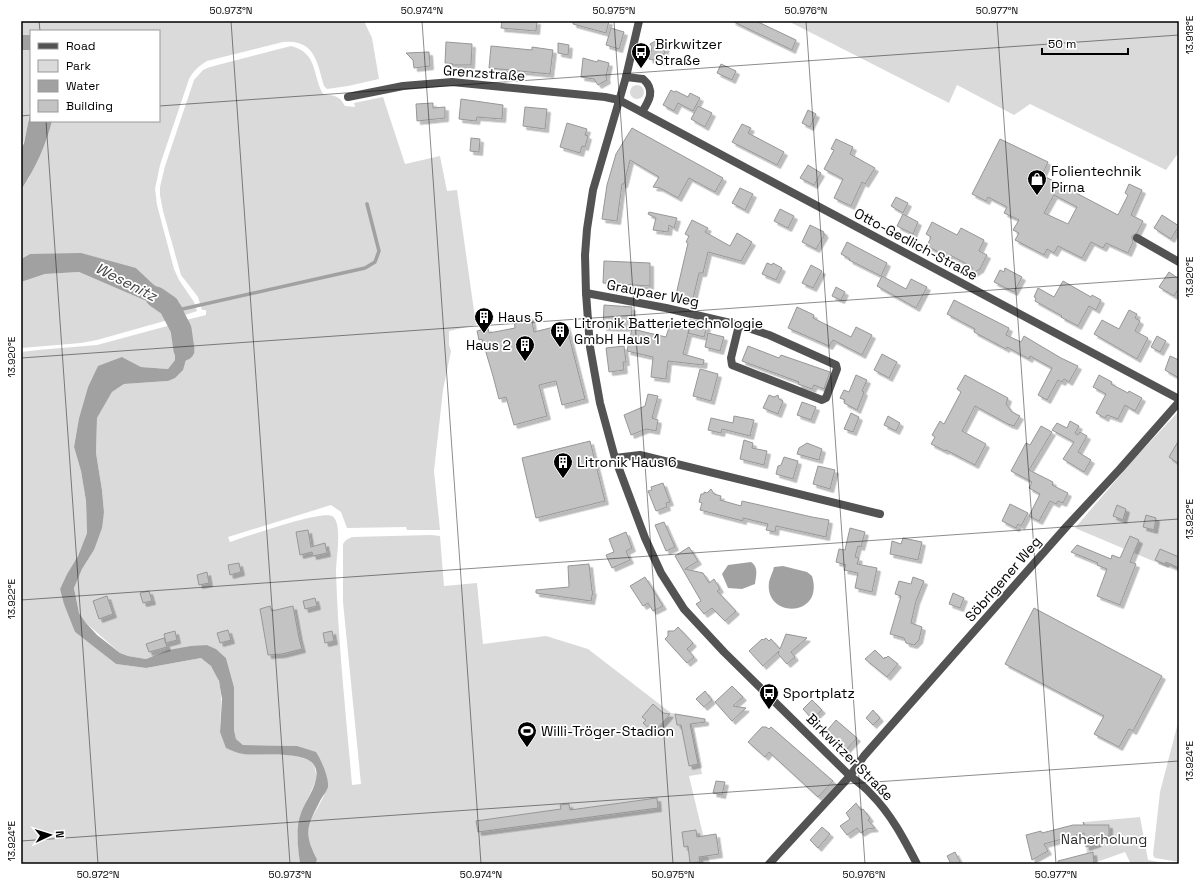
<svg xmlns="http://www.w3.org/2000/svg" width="1200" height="885" font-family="'Space Grotesk',sans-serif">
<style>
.green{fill:#dadada}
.water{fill:#a1a1a1}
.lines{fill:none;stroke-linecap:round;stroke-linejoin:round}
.stream{stroke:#a1a1a1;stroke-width:3.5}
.river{stroke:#a1a1a1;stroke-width:21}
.building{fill:#c3c3c3;stroke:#979797;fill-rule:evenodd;filter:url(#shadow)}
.street{stroke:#535353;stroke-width:8}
.ticks{fill:none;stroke:#000;stroke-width:1;stroke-opacity:0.45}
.labels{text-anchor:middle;stroke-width:3.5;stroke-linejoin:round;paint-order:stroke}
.poi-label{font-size:14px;fill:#000;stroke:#fff;text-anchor:start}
.street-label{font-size:14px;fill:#000;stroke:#fff}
.park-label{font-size:14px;fill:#313131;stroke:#fff}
.water-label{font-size:15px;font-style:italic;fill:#424242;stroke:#fff}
.neatline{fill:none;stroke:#000;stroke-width:1.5}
.ticks-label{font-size:10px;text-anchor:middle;fill:#000}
</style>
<defs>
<filter id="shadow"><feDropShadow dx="3.5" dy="3.5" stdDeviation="0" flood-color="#0004"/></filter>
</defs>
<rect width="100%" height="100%" fill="#fff"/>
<!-- green -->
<g class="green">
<path d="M21,21H364L372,38L379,79L348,86L327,89L324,86C317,62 315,39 283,42L207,61C199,66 194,70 189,79L160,165L155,189L157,205L174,269L179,280L194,302L197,311L185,315L181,305L153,284L136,268L30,254L21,259V190L29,178L47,138L52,121H159V31H31V35H21Z"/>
<polygon points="788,21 1179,21 1179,152 1166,170 1030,104 1014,115 957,85 949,103"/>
<path d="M291,46C318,53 312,74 323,94C335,96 339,95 345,106L355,107L354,103L383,97L405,164L440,156L447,191L457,190L476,325L449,331V345L451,351L443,390L434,471L440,530H407L406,527L347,528L341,512L331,505L228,537L230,542C245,537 321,510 332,516C343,522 336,559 336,571C338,642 346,714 352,785L361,784L343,602V544L346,540L352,537L431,535L440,536L444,586L477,583L483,644L546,636L588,649L671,713L690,716L702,774L689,776L710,864H316L317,859C313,850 306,840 307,830C310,814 335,789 325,774C321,766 304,753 297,746L243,745L236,739L234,730V687L226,658L216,649L207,645L168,650L146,659L128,656L120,653L86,623L79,613L76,598L74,587L82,569L94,550L104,512L102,490L96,453L97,418L112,392L124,384L168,381L188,330L186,320L206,315V310H202L198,297L181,275L163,211L160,195V187L165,166L194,80L203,70L210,67Z"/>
<path d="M21,50H31C31,84 33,118 21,150Z"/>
<circle cx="637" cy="92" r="7"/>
<polygon points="79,272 158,306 168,320 97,340 81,343 21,348 21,282 45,274"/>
<path d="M171,325L175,334V360L168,369L141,367L122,357L88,387L79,418L74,447L81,471L86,501L87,533L78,556L67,574L60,589L75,632L116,664L146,668L201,658C204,661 209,663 211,666C226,684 220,711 220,732L242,754L297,755L310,761L314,765L317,778L301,814L297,835L300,864H21V352L38,350L97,345Z"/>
<polygon points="1179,411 1179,572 1075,528 1135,458"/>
<polygon points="1179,719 1179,862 1155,858 1153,855 1160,792"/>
<polygon points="1140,817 1148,860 1169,864 1131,864 1125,852 1091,864 1087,855 1084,822"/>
</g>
<!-- water -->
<g class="water">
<rect x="21" y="35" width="10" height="15"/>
<path d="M31,109V121H52C46,145 35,169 21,190V150L24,143Z"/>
<polygon points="81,253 136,268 153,284 181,305 185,315 168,320 158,306 79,272 45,274 21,282 21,259 30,254"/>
<path d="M186,320L188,330L189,349L183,370L175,378L168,381L124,384L112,392L97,418L96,453L102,490L104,512L102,528L94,550L82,569L74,588L79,613L86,623L97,635L120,653L128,656L146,659L168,650L191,646L207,645L216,649L226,658L234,687V730L236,739L243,745L297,746L316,752C321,760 329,777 328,787C327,791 322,797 320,801C307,827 303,832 317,859L316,864H300C298,847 295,830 301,813C306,799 323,779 314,765C305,750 259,756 243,754C237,753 231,750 226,748L220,732L222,699L219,681L211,666L201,658L146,668L116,664L75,632L64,604L60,589L67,574L78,556L87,533L86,501L81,471L74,447L79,418L88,387L98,366L122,357L141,367L168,369L175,360V334L171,325Z"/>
<path d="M751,562C759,567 756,576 755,584L742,589L728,588L722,574L728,565Z"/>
<path d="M783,566L807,572L812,576C825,618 764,619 769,582C770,577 773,572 774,567Z"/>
</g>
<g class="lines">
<!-- stream -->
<polyline class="stream" points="178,310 365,268 375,262 379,251 367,204"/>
<!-- river -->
<polyline class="river" points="156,297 169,306 181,329 184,350"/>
</g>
<!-- building -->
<g class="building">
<polygon points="502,21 537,21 536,31 501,28"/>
<polygon points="573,21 609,21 606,33 573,24"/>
<polygon points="732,21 756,21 796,40 792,50"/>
<polygon points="611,28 624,32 619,49 606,45"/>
<polygon points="659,39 667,42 662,62 649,59 652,47 650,44"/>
<polygon points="446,42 472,44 471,65 452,65 453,64 445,63"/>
<polygon points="558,43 569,45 568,55 558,53"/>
<polygon points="491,46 532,50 532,47 553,50 550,74 489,68"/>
<polygon points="429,52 430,66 414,68 413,60 406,53"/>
<polygon points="583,58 597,62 598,60 609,63 606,76 607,80 598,85 594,79 581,77"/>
<polygon points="721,64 736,71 732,80 717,73"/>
<polygon points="671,90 674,92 676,91 688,97 690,93 700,98 693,111 678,103 674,111 663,105"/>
<polygon points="461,99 503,105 502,119 477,117 476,121 459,119"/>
<polygon points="433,103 433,108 445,107 445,118 417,121 416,104"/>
<polygon points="698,106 712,113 705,127 691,119"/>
<polygon points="525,107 547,109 545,129 523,126"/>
<polygon points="808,110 816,114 810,127 802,123"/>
<polygon points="567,123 587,129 585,135 588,136 585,147 582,146 580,153 560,147"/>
<polygon points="742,124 751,128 748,133 784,152 777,165 732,142"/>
<polygon points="632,128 723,178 715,192 689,178 678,198 660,188 653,187 659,177 630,160 624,184 622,184 617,221 602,219 607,185 616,154"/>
<polygon points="471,138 480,139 479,152 470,151"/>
<polygon points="836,139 853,147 850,154 875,168 865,184 862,182 851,206 834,198 843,179 824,169 834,150 831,149"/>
<path d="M1000,139L1048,162L1042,175L1118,215L1128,195L1125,193L1129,184L1142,190L1131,215L1143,221L1137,233L1132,236V238L1133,242L1128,253L1106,243L1103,248L1091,242L1082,258L1058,246L1054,253L1047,249L1044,255L1015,240L1019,233L1013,230L1019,220L1004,213L1007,207L988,197L986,201L972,194ZM1054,195L1077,207L1068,224L1044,213Z"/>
<polygon points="808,165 821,173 814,185 800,178"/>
<polygon points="740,188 753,194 745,210 732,203"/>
<polygon points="896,197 908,203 903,213 891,206"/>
<polygon points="780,209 794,216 788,228 774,221"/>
<polygon points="649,212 677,218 674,228 669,225 668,232 653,230 656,218 648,214"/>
<polygon points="903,214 918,222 913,234 897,226"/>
<polygon points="1162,215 1179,226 1171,239 1154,228"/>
<polygon points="692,220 708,228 705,232 730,246 737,233 752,242 741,261 708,252 703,273 699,273 692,303 675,299 688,243 686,242 689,236 685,234"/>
<polygon points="932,222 957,235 961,228 984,240 979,251 987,255 980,269 972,274 972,267 950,255 948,257 927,246 931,237 926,234"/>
<polygon points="810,225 824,232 823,234 825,234 816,249 802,242"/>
<polygon points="847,242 887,263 881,276 849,260 850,259 841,254"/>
<polygon points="604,261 650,263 650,286 603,283"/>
<polygon points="767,263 772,265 773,263 782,268 776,280 762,274"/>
<polygon points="811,265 822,271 813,288 802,283"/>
<polygon points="1005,268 1022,277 1014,292 994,282 1000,270 1004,272"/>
<polygon points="1169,272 1179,279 1179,288 1174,296 1159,287"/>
<polygon points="882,276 906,289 911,279 927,287 916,308 877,286"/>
<polygon points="1063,281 1091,297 1092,295 1101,300 1096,310 1089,306 1078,326 1061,317 1062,316 1035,301 1036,298 1034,297 1038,288 1054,297"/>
<polygon points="836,287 845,292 841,300 832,296"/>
<polygon points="954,300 1009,328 1006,335 1021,342 1024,336 1061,358 1078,366 1069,382 1064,379 1062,382 1058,380 1047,400 1038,395 1052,368 1030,356 1029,359 1007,347 1006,349 974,332 975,329 947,314"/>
<polygon points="604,305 632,307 631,328 603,327"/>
<polygon points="797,307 814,315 813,318 851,337 856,327 872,335 862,355 833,340 829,346 788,328"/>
<polygon points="1129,310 1137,314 1135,318 1140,321 1135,331 1148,338 1137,359 1094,334 1102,320 1119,329"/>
<polygon points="531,316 534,332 566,324 585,399 562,405 556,381 539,385 547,416 514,425 506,397 499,399 493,376 482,339 479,340 477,331 488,328 489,333 515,328 514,319"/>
<polygon points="690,319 708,323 704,337 688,333 689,330 683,354 704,360 703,365 668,361 666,379 651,377 653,357 627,351 632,329 666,337 670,324 689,329"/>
<polygon points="708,333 724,337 720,351 705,347"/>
<polygon points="1157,336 1166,341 1160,352 1151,347"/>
<polygon points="624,346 626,362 623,362 624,370 609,372 606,348"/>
<polygon points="748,346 779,358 781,355 830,372 824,389 814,385 812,389 798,384 799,382 742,361"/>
<polygon points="882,354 897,362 889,378 874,370"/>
<polygon points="1170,356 1179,360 1179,378 1165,370"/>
<polygon points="700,369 718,374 711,401 693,396"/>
<polygon points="856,375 867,380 862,391 864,392 863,395 857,410 844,403 845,400 840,398 844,390 849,392"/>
<polygon points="965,375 1008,398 1006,404 1012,412 1020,416 1014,426 1008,424 975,406 962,431 986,444 975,465 946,450 945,451 931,444 935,437 932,435 940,421 944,424 961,392 957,389"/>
<polygon points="1099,375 1112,382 1111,384 1128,393 1129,391 1142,398 1135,411 1125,405 1118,419 1107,415 1105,418 1096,413 1106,394 1093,387"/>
<polygon points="648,394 658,396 652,418 658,420 656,431 646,429 631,435 624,415 645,406"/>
<polygon points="769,395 774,397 778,395 779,399 783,401 778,414 763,408"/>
<polygon points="802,402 816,407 811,420 797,415"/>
<polygon points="851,413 859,417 853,432 844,429"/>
<polygon points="734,416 754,420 750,436 722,429 721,433 708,430 711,418 733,423"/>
<polygon points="888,416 900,423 896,431 884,425"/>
<polygon points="1070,421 1079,426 1075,433 1078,435 1080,432 1087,436 1078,452 1091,460 1084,472 1063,459 1074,442 1052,430 1057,423 1067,428"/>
<polygon points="1041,426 1052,432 1029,470 1053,482 1052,485 1068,493 1063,503 1058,501 1056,504 1050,501 1039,521 1029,516 1040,494 1029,488 1032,482 1011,471 1026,443 1030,445"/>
<polygon points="744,440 753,443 752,448 767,451 764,465 740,459"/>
<polygon points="1179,440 1179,464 1169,457"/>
<polygon points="590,441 605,501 536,518 522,458"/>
<polygon points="807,443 822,449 819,460 797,454 799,448"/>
<polygon points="784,457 798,461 793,479 776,474 778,466 781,465"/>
<polygon points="818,466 835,470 830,489 813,484"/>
<polygon points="663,483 670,502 666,503 667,507 656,511 648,491 652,490 651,487"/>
<polygon points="711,489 714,494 721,496 720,500 741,506 742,501 812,517 829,520 826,537 776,526 775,532 766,530 768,524 743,518 743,521 700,510 702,503 699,502 701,494 704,494 704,492 707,493"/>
<polygon points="1010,504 1028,513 1021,526 1018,524 1016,528 1002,521"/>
<polygon points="1117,505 1126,509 1123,520 1113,516"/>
<polygon points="1146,515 1156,518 1154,530 1143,527"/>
<polygon points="664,522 675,547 666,551 655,525"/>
<polygon points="850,528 865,532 861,547 858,546 855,557 859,558 857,564 877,568 872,592 855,588 858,573 844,570 846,565 836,562 839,549 845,550"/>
<polygon points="308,530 311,547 325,543 327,553 313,556 312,552 300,555 296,532"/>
<polygon points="626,532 632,548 626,551 630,560 612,568 606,555 614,552 609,539"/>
<polygon points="1130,536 1139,540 1130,562 1136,564 1120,605 1097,596 1107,569 1097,565 1098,563 1071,552 1077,545 1111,559 1112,555 1120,558"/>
<polygon points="903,538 922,542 918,560 890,554 892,541 901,544"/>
<polygon points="689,547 698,561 685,569 703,573 709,583 714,579 720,589 717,591 736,611 725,621 712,608 704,614 696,604 701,601 675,556"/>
<polygon points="1160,549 1179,557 1179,568 1166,562 1165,564 1155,560"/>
<polygon points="239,563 241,572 230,575 228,565"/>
<polygon points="589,564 592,591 593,591 591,601 536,593 536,590 569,587 568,566"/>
<polygon points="207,572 209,583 199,585 197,575"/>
<polygon points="645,577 663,606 653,611 648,603 643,606 630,586"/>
<polygon points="913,577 924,581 916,601 911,623 922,627 919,640 914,645 906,643 904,638 890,634 901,596 895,594 899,581 911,584"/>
<polygon points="149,591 152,601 143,603 140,593"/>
<polygon points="953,593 964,598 960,608 949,604"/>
<polygon points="107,596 113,614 99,619 93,601"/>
<polygon points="315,598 317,606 305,609 303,601"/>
<polygon points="270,606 272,611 293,606 299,638 302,649 282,654 268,655 260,609"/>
<polygon points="1034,608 1162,676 1133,731 1129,729 1119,747 1094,734 1104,716 1005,664"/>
<polygon points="678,627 693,643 687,649 694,657 687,663 665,639 668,636 668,631 674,631"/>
<polygon points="228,630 231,640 220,643 217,633"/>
<polygon points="175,631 177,640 166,643 164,634"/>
<polygon points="332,631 334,641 325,643 323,633"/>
<polygon points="786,634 807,638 791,652 795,657 787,664 778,654 779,651 763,666 749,651 762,639 763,640 766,638 769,641 771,639 780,649"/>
<polygon points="164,638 167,647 149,652 146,644"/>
<polygon points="875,650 884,659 885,657 886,658 888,656 898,664 887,677 865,659"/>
<polygon points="732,686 743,697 733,706 746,708 732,721 715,702"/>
<polygon points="705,691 712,700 704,707 696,699"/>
<polygon points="812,700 822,710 812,719 803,709"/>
<polygon points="653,704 663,713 670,714 657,729 654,727 651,730 643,723 646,720 642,717"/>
<polygon points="873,710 880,718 873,725 866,718"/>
<polygon points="675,714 705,719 705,722 690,724 698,764 689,766 681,725 677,725"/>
<polygon points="836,720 857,738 845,751 825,733"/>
<polygon points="762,727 766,727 769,729 771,727 833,781 818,797 769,752 765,757 748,742"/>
<polygon points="716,781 725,782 722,795 713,793"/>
<polygon points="657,798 658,808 478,832 476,821 561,809 560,805 569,804 570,810"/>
<polygon points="856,803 861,810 863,809 870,818 868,820 875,828 867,829 861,833 857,828 847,835 840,826 850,819 846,813"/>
<polygon points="1083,822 1085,825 1109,825 1109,836 1093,836 1098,843 1086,847 1084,833 1044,844 1048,851 1032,860 1026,835 1041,831 1042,833 1073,825 1084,825"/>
<polygon points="822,827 830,834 818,848 810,840"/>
<polygon points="696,830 697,837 716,834 719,854 699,857 700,862 690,863 688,846 684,847 682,832"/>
<polygon points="955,852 961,864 951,864 947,856"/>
<polygon points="1093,852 1094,864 1058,864 1058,861"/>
</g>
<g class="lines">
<!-- street -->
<g class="street">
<path d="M639,21L626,77L593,190L587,229L585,255L586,293L590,347L600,403L615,458L645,538L661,573L684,609L724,652L850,776C857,781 865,787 871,794C891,814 904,839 917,864"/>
<path d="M626,77L643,79C656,90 649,101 642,112"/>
<polyline points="348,97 403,86 452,82 605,97 619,100 1179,399"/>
<polyline points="1137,238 1179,262"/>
<polyline points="586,293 666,308 739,325 769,335 836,365 837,369 826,398 822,400 732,365 731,358 739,325"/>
<polyline points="615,458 640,455 880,514"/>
<polyline points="769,864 850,776 864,756 1067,526 1120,469 1179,402"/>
</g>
</g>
<!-- ticks -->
<path class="ticks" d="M39,21L40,31M231,21L290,864M422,21L481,864M614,21L673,864M806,21L865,864M997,21L1056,864M159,106L1179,35M21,116L31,115M46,121L98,864M21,358L1179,277M21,600L1179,519M21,841L1179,761"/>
<!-- icons -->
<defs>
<symbol id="bus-pin" viewBox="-11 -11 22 30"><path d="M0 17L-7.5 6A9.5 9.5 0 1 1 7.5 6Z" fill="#000" stroke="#fff"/><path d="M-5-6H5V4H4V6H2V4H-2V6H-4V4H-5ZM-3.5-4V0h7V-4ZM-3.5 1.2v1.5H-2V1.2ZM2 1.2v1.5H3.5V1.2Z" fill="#fff"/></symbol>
<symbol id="shop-pin" viewBox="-11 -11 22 30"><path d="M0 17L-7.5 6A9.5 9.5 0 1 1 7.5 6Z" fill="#000" stroke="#fff"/><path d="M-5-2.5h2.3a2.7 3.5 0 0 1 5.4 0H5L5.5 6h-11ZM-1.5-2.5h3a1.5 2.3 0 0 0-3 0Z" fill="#fff"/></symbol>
<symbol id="building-pin" viewBox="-11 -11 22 30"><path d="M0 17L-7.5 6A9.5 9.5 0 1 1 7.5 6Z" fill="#000" stroke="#fff"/><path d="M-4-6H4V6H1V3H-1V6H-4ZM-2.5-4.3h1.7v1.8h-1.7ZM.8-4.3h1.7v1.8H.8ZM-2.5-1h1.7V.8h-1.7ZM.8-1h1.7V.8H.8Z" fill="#fff"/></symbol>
<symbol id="stadium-pin" viewBox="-11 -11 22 30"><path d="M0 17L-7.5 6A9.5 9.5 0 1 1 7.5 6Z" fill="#000" stroke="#fff"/><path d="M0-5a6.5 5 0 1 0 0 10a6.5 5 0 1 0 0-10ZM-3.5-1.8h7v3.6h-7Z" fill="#fff"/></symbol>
</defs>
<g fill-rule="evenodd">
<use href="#bus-pin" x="630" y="41" width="22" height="30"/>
<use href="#shop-pin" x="1026" y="168" width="22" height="30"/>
<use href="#building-pin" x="473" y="306" width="22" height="30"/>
<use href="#building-pin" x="549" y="320" width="22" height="30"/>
<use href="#building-pin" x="514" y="334" width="22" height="30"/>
<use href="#building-pin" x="552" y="451" width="22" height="30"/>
<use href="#bus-pin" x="758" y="682" width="22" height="30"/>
<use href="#stadium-pin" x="516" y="720" width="22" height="30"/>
</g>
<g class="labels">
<!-- poi labels -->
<g class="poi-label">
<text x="655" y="49">Birkwitzer<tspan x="655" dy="16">Straße</tspan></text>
<text x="1051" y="176">Folientechnik<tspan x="1051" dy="16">Pirna</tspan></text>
<text x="498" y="322">Haus 5</text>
<text x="574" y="328">Litronik Batterietechnologie<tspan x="574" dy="16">GmbH Haus 1</tspan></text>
<text x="511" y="350" text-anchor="end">Haus 2</text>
<text x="577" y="467">Litronik Haus 6</text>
<text x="783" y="698">Sportplatz</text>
<text x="541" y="736">Willi-Tröger-Stadion</text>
</g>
<!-- street labels -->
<g class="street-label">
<text transform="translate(484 73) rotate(4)" y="5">Grenzstraße</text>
<text transform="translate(916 244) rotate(28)" y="5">Otto-Gedlich-Straße</text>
<text transform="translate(653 293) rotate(11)" y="5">Graupaer Weg</text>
<text transform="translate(1003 579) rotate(-49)" y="5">Söbrigener Weg</text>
<text transform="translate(850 757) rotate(45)" y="5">Birkwitzer Straße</text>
</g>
<!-- park labels -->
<g class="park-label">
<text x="1104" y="844">Naherholung</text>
</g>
<!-- water labels -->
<g class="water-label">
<text transform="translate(126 282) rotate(27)" y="5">Wesenitz</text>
</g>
</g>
<!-- border -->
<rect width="1200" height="885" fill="none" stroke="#ffffff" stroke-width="44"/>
<!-- legend -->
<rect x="30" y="30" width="130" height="92" fill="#ffffff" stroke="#999999"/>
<rect x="38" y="43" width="20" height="6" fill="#535353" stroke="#999999"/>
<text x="66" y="50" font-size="12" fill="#000000">Road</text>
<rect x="38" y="60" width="20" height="12" fill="#dadada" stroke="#999999"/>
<text x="66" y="70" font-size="12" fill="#000000">Park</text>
<rect x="38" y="80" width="20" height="12" fill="#a1a1a1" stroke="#999999"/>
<text x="66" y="90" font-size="12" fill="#000000">Water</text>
<rect x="38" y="100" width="20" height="12" fill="#c3c3c3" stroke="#999999"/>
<text x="66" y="110" font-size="12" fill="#000000">Building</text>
<!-- north arrow -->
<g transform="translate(50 835) rotate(86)" stroke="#ffffff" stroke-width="3" paint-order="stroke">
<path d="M0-3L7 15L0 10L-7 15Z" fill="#000000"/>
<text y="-6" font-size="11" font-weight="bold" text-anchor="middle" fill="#000000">N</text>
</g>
<!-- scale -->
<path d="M1042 48v6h86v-6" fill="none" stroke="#000000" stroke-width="2"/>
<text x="1048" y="48" font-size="12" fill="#000000" stroke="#ffffff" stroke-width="3" paint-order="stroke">50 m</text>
<rect x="22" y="22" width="1156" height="841" class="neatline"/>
<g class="ticks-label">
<text x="231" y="14">50.973°N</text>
<text x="422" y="14">50.974°N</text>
<text x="614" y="14">50.975°N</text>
<text x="806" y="14">50.976°N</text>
<text x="997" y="14">50.977°N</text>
<text transform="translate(1189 35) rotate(-90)" y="4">13.918°E</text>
<text transform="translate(1189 277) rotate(-90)" y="4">13.920°E</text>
<text transform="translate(11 357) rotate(-90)" y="4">13.920°E</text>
<text transform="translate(1189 519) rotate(-90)" y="4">13.922°E</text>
<text transform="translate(11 599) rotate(-90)" y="4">13.922°E</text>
<text transform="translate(1189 761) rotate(-90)" y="4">13.924°E</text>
<text transform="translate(11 841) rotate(-90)" y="4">13.924°E</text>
<text x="98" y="878">50.972°N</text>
<text x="290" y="878">50.973°N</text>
<text x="481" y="878">50.974°N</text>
<text x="673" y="878">50.975°N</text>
<text x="864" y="878">50.976°N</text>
<text x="1056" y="878">50.977°N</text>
</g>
</svg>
